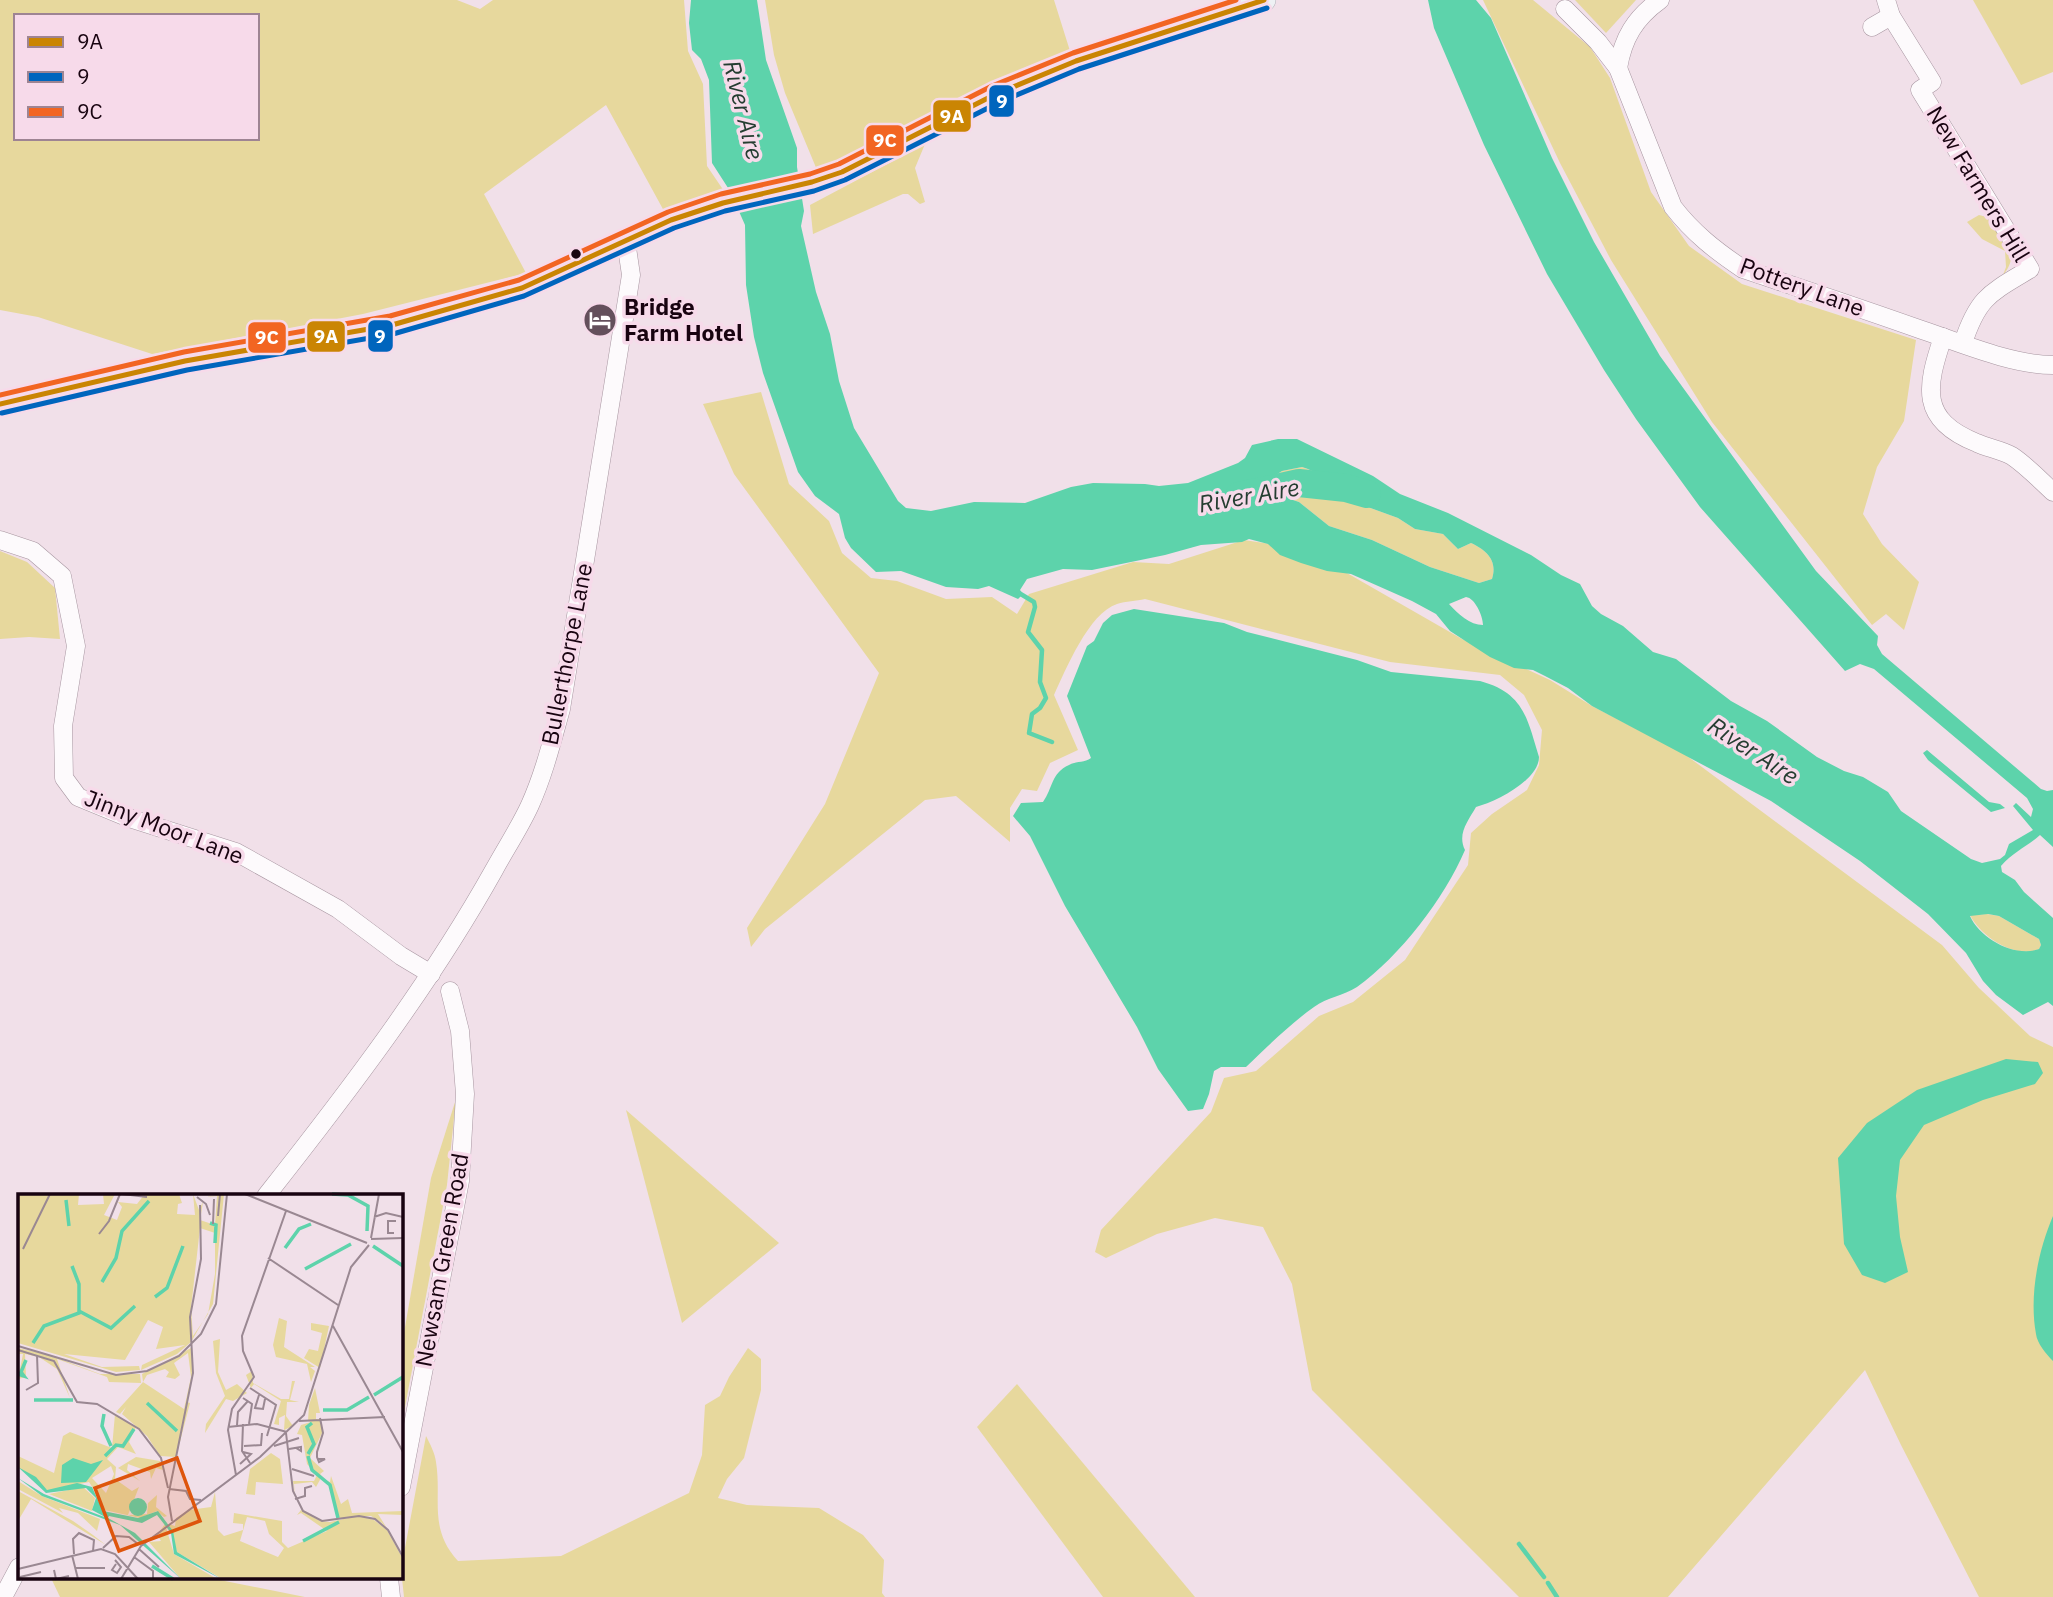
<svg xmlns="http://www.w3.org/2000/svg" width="2053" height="1597" font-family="'IBM Plex Sans',sans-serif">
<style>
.green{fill:#e7d89d;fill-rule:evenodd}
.water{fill:#5dd3ab;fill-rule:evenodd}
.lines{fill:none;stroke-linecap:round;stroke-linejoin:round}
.stream{stroke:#5dd3ab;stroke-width:4.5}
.river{stroke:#5dd3ab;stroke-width:28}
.minor-casing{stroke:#a795a0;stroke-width:19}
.major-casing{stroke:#b3b2ba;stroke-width:24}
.minor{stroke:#fdfafc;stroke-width:18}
.major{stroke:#eef1f4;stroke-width:23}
.bus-1-casing{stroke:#f7daea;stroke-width:10}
.bus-2-casing{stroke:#f7daea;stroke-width:10}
.bus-3-casing{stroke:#f7daea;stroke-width:10}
.bus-1{stroke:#ca8503;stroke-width:5}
.bus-2{stroke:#0065bd;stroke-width:5}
.bus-3{stroke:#f26522;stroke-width:5}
.bus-dot{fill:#180310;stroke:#f7daea;stroke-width:2.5}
.labels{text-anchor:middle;stroke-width:7;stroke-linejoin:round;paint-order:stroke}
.street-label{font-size:23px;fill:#180310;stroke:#f7daea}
.poi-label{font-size:23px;font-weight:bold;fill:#180310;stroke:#f7daea;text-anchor:start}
.water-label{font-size:24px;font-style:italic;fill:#253d31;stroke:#f7daea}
.inset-river{fill:none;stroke:#5dd3ab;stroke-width:3.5}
.inset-road{fill:none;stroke:#9a8892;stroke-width:2}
.view{fill:#de550c;fill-opacity:0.15;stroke:#de550c;stroke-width:3.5}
.inset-edge{fill:none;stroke:#180310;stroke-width:3.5}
.line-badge{stroke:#f7daea;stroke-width:2.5}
.badge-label{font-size:19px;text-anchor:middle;font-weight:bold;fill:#fff}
</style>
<rect width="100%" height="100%" fill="#f1e0e9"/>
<!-- green -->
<g class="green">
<path d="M0,0H457L480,9L493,0H684L688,51L703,84L707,166L724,191L664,211L606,105L484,194L526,273L363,314L152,354L38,317L0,310ZM16,16H257V138H16Z"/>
<polygon points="765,0 1054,0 1070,51 1006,77 817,170 785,93 774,55"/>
<polygon points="1483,0 1533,0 1590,47 1610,78 1651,192 1689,246 1742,284 1916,340 1904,421 1877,467 1863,514 1882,544 1919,582 1904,630 1886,614 1872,625 1712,422 1611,260 1560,163"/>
<polygon points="1575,0 1636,0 1606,33"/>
<polygon points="1973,0 2053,0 2053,72 2021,85"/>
<polygon points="925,144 915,168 925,202 920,204 908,194 903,194 813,234 810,205"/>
<path d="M1979,215L1991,218C2004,238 2022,252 2003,275L2006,267L2005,251L1982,239L1967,222Z"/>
<path d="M761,392L789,484L829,521L842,553L871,578L897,581L946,599L992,597L1017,614L1029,594L1133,562L1169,564L1244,540L1305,549L1462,639L1550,680L1592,706L1683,753L1942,945L1979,988L2030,1036L2053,1047V1597H1979L1901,1445L1865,1370L1668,1597H1519L1312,1390L1292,1284L1263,1227L1215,1218L1157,1234L1106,1258L1095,1252L1101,1230L1211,1112L1224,1078L1256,1071L1319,1016L1353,1002L1405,960L1468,865L1471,833L1492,814L1527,790L1539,765L1542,730L1524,695L1500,675L1390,662L1145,599C1136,601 1126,601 1117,604C1089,613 1066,669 1054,695L1078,750L1050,763L1037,791L1022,789L1010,808V842L956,796L925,800L765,929L751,947L747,928L825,804L879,673L734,474L703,404Z"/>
<path d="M1302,467L1315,472L1335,491L1345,493L1354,502L1398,518L1415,529L1443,534L1458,549L1471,543C1486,550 1498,560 1492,579L1479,583L1430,567L1372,540L1329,526L1299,502L1290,499L1274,484L1276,475L1282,471Z"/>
<polygon points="0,551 27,562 55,588 60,639 29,637 0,639"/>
<path d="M1987,914L1999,916L2039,939L2041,945L2039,949C2016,960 1980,936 1970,915Z"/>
<polygon points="456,1099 447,1185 401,1428 401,1350 431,1178"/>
<polygon points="626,1110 779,1243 682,1323"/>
<path d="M748,1348L761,1359V1390L744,1458L727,1479L718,1498L747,1505L819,1508L863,1535L884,1560L882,1593L885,1597H404L401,1569L426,1436C430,1444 435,1453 436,1462C442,1500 428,1528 458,1561L561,1556L689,1493L702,1455L705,1405L720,1396L729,1377Z"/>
<polygon points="1017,1384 1195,1597 1103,1597 977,1427"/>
<polygon points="51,1578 210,1578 305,1597 60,1597"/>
</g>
<!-- water -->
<g class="water">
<path d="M691,0H757L766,60L797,148V167L804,211L801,226L816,292L830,334L839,381L854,428L898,501L906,508L931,511L974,502L1025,503L1071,487L1093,483L1145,484L1159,486L1188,483L1238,463L1245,458L1252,445L1278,439H1297L1373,476L1400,494L1448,513L1531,555L1561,575L1580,584L1592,606L1601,614L1623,626L1653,652L1676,659L1731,701L1767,721L1817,757L1844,771L1863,777L1888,792L1901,811L1971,859L1982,863L2000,859L2005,855L2009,844L2033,830L2013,806L2016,803L2031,817L2033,809L2027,798L1874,669L1860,664L1845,671L1700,507L1636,419L1604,370L1547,274L1484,145L1434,28L1428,0H1476L1491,18L1552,158L1594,242L1660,356L1816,571L1878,636L1877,645L1882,654L2041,789L2047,791L2053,790V847L2040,835C2027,847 2014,851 2001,866L2002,872L2015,880L2024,892L2053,918V1006L2048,1002L2023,1015L1996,995L1983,981L1966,953L1928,914L1860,861L1771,801L1592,706L1568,688L1545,676L1533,670L1514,668L1490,657L1450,631L1436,614L1412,601L1351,574L1327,571L1301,563L1280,555L1268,544L1249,539L1242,542L1201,545L1165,555L1092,570L1063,569L1027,579L1020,590L1023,594L1018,599L989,586L978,589L946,587L901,571L876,572L851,548L845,538L839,514L815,496L798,472L763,373L754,337L746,285L745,225L730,191L712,163L709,80L701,59L692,50L689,23ZM1302,467C1316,471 1329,481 1335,493H1345L1354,502L1398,518L1415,529L1443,534L1458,549L1471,543C1486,550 1498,560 1492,579L1479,583L1430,567L1372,540L1329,526L1299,502L1290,499L1274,484L1276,475L1282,471ZM1466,597C1475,598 1483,616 1483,625C1470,625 1458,614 1449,604ZM1988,914L1999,916L2039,939L2041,945L2039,949C2016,958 1980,939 1970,916Z"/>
<path d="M1134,609L1224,623L1247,632L1357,660L1391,672L1480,681C1524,693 1527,718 1539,757C1539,780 1496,802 1476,807C1468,821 1457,834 1465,850C1444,899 1400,956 1357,987C1343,996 1327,997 1314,1007C1290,1024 1267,1047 1246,1067H1221L1214,1071L1209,1094L1203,1109L1188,1111L1158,1069L1137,1027L1065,906L1030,836L1013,816L1021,803L1043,802C1053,788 1051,773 1069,765C1076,761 1084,763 1091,758L1067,696L1087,646L1094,641L1103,623L1112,615Z"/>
<polygon points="1927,750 1989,802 2000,804 2005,808 1991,812 1928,760 1923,753"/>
<polygon points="2006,1059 2038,1062 2043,1073 2035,1084 1983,1100 1924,1125 1900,1160 1896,1196 1900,1237 1908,1272 1885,1283 1862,1275 1844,1244 1838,1158 1867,1123 1917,1090"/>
<path d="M2053,1216V1361C2046,1354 2037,1343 2036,1334C2029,1296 2038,1251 2053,1216Z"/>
</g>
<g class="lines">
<!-- stream -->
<g class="stream">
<polyline points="1019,593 1034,602 1035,607 1028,632 1042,650 1040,682 1046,698 1040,708 1032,714 1029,733 1052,742"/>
<polyline points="1519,1544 1544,1577"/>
<polyline points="1548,1583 1557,1597"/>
</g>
<!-- river -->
<polyline class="river" points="1239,496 1299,483 1346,488 1367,494"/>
<defs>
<g id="minor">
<path d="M1886,0L1891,16L1932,82L1920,90L2030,269C1990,293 1978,297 1963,343"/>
<path d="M1565,9L1598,42L1618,68L1673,207C1693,233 1716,251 1743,269C1803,289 1863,309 1922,330C1961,343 2012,365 2053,365"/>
<polyline points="1872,27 1891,16"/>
<path d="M1618,68C1623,38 1635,18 1660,0"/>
<path d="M1943,337C1926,387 1919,420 1977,443C1988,448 2002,450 2012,456C2027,466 2040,480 2053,492"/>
<polyline points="0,540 33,551 62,576 76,646 63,726 64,778 78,797 129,818 236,852 338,909 401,956 431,974"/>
<path d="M266,1196C348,1092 429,986 494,870C506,848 520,827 530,805C544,774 552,741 561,709L631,275L626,241"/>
<polyline points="401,1487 460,1181 465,1094 460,1031 450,991"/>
<polyline points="389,1578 391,1597"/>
<polyline points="3,1597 19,1567"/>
</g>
<polyline id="major" points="0,404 185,361 392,325 522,288 671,220 723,203 812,182 842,172 996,94 1076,61 1264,0"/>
</defs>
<!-- minor casing -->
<use href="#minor" class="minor-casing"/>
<!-- major casing -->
<use href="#major" class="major-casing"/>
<!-- minor -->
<use href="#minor" class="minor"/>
<!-- major -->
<use href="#major" class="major"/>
<defs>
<polyline id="bus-1" points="0,404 185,361 392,325 522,288 671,220 723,203 812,182 842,172 996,94 1076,61 1264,0"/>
<polyline id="bus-2" points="2,413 187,370 393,334 524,296 674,228 725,211 814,191 845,180 1000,102 1079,69 1267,8"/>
<polyline id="bus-3" points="0,395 184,352 390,316 519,280 668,212 721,194 810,174 839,164 992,86 1073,53 1236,0"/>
</defs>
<!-- bus-1 casing -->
<use href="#bus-1" class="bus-1-casing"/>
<!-- bus-2 casing -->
<use href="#bus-2" class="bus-2-casing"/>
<!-- bus-3 casing -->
<use href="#bus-3" class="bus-3-casing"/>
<!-- bus-1 -->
<use href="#bus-1" class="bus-1"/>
<!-- bus-2 -->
<use href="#bus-2" class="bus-2"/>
<!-- bus-3 -->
<use href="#bus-3" class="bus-3"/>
</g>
<!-- icons -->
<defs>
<symbol id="hotel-disc" viewBox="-11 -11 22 22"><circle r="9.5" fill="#64505c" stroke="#f7daea"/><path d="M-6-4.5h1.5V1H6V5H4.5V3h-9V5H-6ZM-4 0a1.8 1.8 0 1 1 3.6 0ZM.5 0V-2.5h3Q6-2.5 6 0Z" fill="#fff"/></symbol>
</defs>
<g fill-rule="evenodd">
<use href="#hotel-disc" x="581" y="301" width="38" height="38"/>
</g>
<!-- markers -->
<circle class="bus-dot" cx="576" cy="254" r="6"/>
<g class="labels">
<!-- street labels -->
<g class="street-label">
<text transform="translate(1978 184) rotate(59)" y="8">New Farmers Hill</text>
<text transform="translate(1802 287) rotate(20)" y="8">Pottery Lane</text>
<text transform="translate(567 654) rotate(-79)" y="8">Bullerthorpe Lane</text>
<text transform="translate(164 827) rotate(21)" y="8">Jinny Moor Lane</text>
<text transform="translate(442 1260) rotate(-80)" y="8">Newsam Green Road</text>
</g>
<!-- poi labels -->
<g class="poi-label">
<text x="624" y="315">Bridge<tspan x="624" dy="26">Farm Hotel</tspan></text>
</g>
<!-- water labels -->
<g class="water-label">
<text transform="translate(743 110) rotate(76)" y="8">River Aire</text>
<text transform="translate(1249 496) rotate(-10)" y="8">River Aire</text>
<text transform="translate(1753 751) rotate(33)" y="8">River Aire</text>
</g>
</g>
<!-- overview -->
<g transform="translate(18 1194)">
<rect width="385" height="385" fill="#f1e0e9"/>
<path d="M0,0H61L60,11L86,10L85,0H97L86,21L99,26L104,13L100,8L119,10L126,1L161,0L164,9L160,10L159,20L177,21L175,0L181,16L185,8L182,26L197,31L199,2L188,3L206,0L195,110L173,148L159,160L123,176L124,171L167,151L138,155L145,133L130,126L107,166L46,160L84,173L121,172L122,176L98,178L0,149ZM182,34L197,39V80L190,120L175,142L173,114ZM261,124L269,127L266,153L297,173H292L297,177L293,188L289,170L258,163L255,151ZM293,129L311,132L302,174L286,164L291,155L300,157L304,139L293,136ZM202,145L200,178L208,196L219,190L229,199L215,207L208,205L187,239L188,230L207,202L198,179L195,147ZM0,154L31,161L82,180H122L123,189L91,188L89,183L39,165L52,204L39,175L21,163L7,160L8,183L0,185L5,160H0ZM173,154L175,176L169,208L172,209L158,263L142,262L129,242L104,220L108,213L102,220L98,218L125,188L166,215L173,183L170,159L156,169L162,181L157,185L148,183L151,178L147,175L129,181L125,188L124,180ZM234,177L235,189L263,205H271L274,187H277L272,206L281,208H269L268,222L275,232L266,236L267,221L261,224V231L256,230L263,207L236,190L233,194L228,181ZM297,194L302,219H298V225H302L305,237L292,264L306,277L302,280L307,286L312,288L313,282L323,310L330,305L334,319L385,317V321L360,320L370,336L364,329L353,322H341L356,326L369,336L385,365V385H204L159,358L151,330L157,332L158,324L171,316L193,313L197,298L200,336L206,342L225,336V330L215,329L216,319L264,327V348L270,354L309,337L283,319L279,321L283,316L302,327L312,328L335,323L319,325L312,293L303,284L298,293L294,288L276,290L277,303L275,287H296L299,281L289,270L284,241L279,240L283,231L293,228L290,227L291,211ZM229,323L247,327L251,340L266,354L260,363L222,347ZM97,220L118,233L111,248L118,260L100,253L89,265L98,273L97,285L114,297L121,293L110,321L129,320L130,309L139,301L138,313L149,322L146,323L139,317L122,324L82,315L81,303L71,288L30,297L0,273V262L36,279L45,242L52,238L94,254ZM93,272L96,280L88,299L74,284ZM253,259L262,265L265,290L238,288L237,301L228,300L232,275ZM118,263L142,267L145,276L138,274L133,285L132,278L110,270L109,276L122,287L100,274ZM0,287L24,302L82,325L79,337L60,319L41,314L45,319L0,295ZM65,293L77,304L74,317L31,300ZM0,297L55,327L75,341L84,348L88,351L13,305L0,327ZM147,330L156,360L199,385L162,384L131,348L143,347L139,341Z" fill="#e7d89d" fill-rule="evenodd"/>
<path d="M55,264L73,270L85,266L68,288L43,289L44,271ZM0,273L18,283L29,296L59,289L74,293L85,317L120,324L140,317L155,337L159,358L203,385L156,360L153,339L139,321L124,329L91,322L90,324L117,339L163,385L102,331L24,302L0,284L26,300L89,324L74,316L78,304L68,294L28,299ZM111 313a9 9 0 1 1 18 0a9 9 0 1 1-18 0Z" fill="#5dd3ab"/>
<path class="inset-river" d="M314,0L330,1L350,12L349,37M48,6L51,32M192,29L198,31L197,49M355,52L385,72M267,54L281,35L293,30M287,75L333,50M84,88L98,64L104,37L131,7M137,103L149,94L165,52M61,117L93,134L117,112M15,149L26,132L61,119V90L54,72M0,180L6,182L3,178L8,166M356,201L385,183M16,206H55M129,209L159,237M305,216H329L351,203M86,220L84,232L93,252M290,260L296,250L289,233L294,229M87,262L98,251L105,252L116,235M290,262L294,276L312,291L320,324M285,347L321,328M134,372L155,385"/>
<path class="inset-road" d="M104,0L129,3M227,0L349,49M179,3L188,10L192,21M200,22L202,0M356,23L368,19L385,23M195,30L196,5M376,39H370V27H378M81,40L91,27L102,0M353,44L361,0M353,45L385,44M5,55L32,0M250,64L320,111M315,132L385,258M0,152L98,181L129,177L161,162L183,140L198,110L209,0M0,156L36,167L59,208L79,210L121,235L143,264L150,294M232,194L258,211L249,242M8,196L20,189L19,161M241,201L237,214L245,215L247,205M225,204L234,210L231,230M281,227L367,223M225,230L224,257L232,269M219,231L220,218L230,207M210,233L239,230L269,238M268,239L275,297L285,317L304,327L341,322L357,325L370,336L385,363M226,252L243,251L244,239M256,252L281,244M271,255L283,253V257L278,254M300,265H307L301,268L299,263V258L305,239L302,224M222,270L233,260L225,258M274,275L296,282M218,281L210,236L214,215L236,183L225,157L224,142L268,17M151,295L168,297L172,305L183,306M277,305L287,302V294L294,292M154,327L150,303L175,179L172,123L183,65L182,11M85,354L98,342L111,343L120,350M121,355L141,373M56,360L55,345L61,339L76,346L75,357M54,361L60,385M116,363L135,377V385M97,366L103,373L99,379L94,376L98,370M58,374H87M0,375L83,355L97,360L120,385M36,376L38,385L51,382M2,383L23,378M103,385L123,352L242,263L286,221L333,73L351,51"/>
<path class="view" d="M159,264L182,327L101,357L77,294Z"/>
<rect width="385" height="385" class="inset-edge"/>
</g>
<g class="line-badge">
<rect x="988" y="84" width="27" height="34" rx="7" fill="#0065bd"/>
<rect x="932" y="99" width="40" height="34" rx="7" fill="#ca8503"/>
<rect x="865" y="124" width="40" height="33" rx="7" fill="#f26522"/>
<rect x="367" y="319" width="27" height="34" rx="7" fill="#0065bd"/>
<rect x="306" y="320" width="40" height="33" rx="7" fill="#ca8503"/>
<rect x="247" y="321" width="40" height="33" rx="7" fill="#f26522"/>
</g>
<g class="badge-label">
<text x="1002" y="108">9</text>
<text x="952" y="123">9A</text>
<text x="885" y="147">9C</text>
<text x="380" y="343">9</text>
<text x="326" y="343">9A</text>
<text x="267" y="344">9C</text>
</g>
<!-- legend -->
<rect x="14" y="14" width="245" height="126" fill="#f7daea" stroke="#9e8493" stroke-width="2"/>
<rect x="28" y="37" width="35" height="10" fill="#ca8503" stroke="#9e8493" stroke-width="2"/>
<text x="77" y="49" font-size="21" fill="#180310">9A</text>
<rect x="28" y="72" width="35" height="10" fill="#0065bd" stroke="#9e8493" stroke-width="2"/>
<text x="77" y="84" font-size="21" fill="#180310">9</text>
<rect x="28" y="107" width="35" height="10" fill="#f26522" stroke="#9e8493" stroke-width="2"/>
<text x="77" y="119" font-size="21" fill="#180310">9C</text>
</svg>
